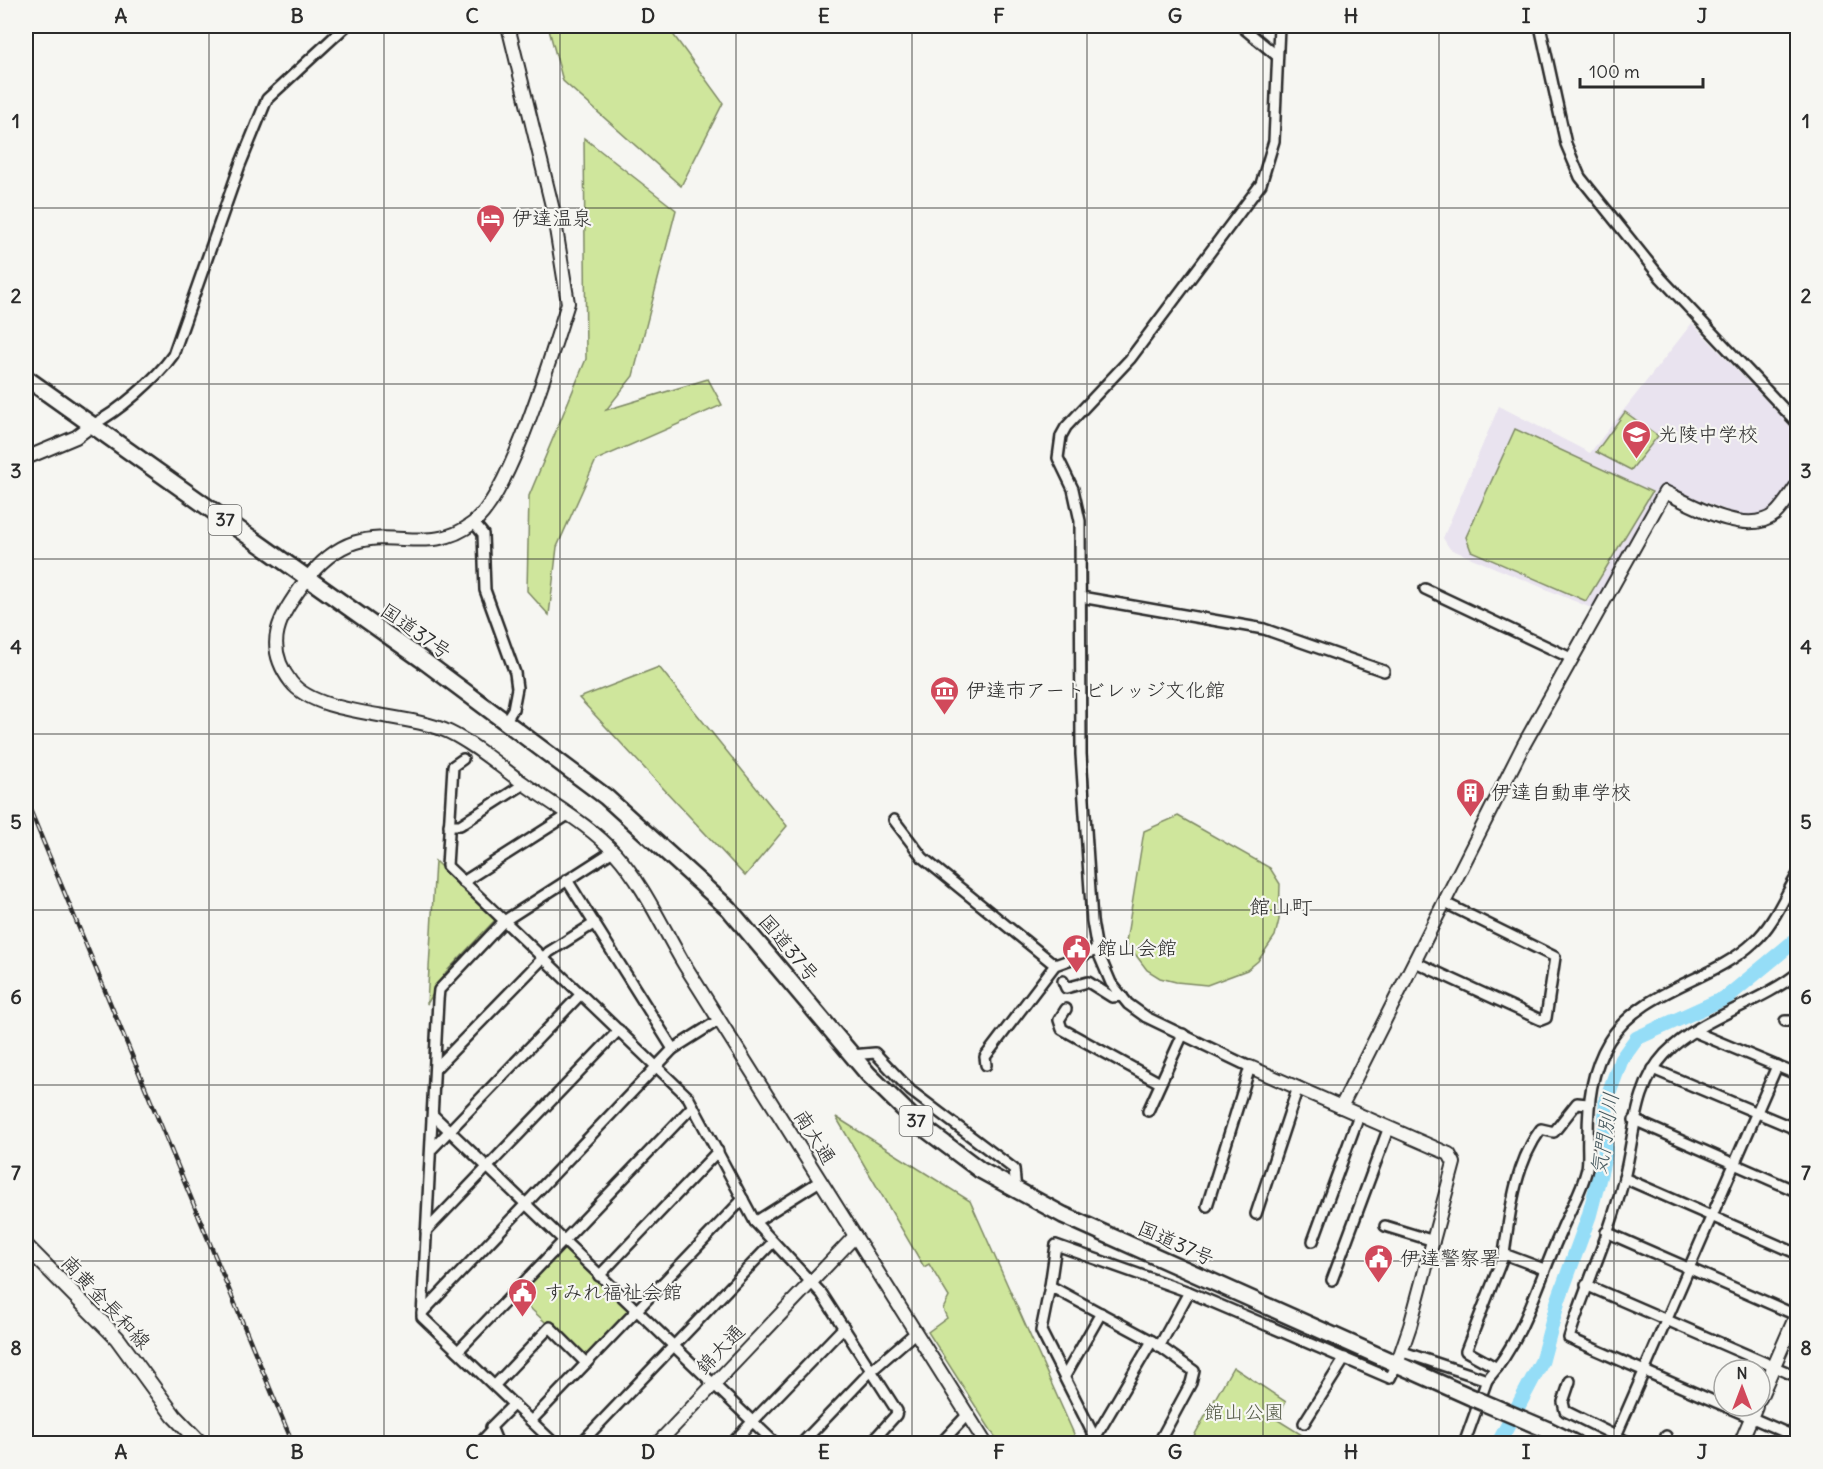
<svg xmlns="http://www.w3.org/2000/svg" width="1823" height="1469" font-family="Delius,'Klee One',sans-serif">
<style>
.built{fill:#e9e3ef}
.green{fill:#cfe69c;stroke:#7d8864;stroke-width:1.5}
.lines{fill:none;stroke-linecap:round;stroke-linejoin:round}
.river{stroke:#95ddf7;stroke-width:15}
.minor-casing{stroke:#2b2b2b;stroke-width:14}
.tertiary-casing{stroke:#2b2b2b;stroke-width:16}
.secondary-casing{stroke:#2b2b2b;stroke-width:18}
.trunk-casing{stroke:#2b2b2b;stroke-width:20}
.minor{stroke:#f6f6f2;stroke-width:9}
.tertiary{stroke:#f6f6f2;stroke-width:12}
.secondary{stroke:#f6f6f2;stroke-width:14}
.trunk{stroke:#f6f6f2;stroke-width:15}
.rail-casing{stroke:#2b2b2b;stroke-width:4.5}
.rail{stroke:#f6f6f2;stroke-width:2;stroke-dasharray:7;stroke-linecap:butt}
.trunk-bridge-casing{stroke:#2b2b2b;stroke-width:20;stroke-linecap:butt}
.trunk-bridge{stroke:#f6f6f2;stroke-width:15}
.grid{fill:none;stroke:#2b2b2b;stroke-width:1.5;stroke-opacity:0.55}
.labels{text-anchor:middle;stroke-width:4.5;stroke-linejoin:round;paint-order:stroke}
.shield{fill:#f6f6f2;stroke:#686867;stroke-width:1.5}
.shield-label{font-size:18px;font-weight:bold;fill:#2b2b2b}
.poi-label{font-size:20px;fill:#2b2b2b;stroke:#f6f6f2;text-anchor:start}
.street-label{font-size:20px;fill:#2b2b2b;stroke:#f6f6f2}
.park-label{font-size:20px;fill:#545a47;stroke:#f6f6f2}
.neighbourhood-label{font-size:21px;fill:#2b2b2b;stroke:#f6f6f2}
.water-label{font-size:21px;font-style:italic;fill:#46585e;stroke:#f6f6f2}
.neatline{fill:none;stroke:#2b2b2b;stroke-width:2}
.grid-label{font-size:20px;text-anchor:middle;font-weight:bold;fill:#2b2b2b}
</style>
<rect width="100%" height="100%" fill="#f6f6f2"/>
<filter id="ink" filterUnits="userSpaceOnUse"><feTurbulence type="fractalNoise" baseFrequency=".0167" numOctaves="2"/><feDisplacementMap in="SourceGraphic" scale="12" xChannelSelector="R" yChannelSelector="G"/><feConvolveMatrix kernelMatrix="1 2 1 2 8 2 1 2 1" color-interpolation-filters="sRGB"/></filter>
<g filter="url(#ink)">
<!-- built -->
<polygon class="built" points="1692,323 1797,433 1797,467 1791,486 1771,509 1759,517 1741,516 1663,485 1591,608 1450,549 1443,538 1499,406 1590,453"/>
<!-- green -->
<g class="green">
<polygon points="548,26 667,26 723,103 681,186 563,81"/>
<polygon points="584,138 676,210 633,376 606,410 708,379 722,405 596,460 557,547 549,615 527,591 529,496 586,359"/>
<polygon points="1625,412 1658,436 1631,470 1596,452"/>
<polygon points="1515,429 1652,492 1586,601 1471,551 1466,537"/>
<polygon points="659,667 787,826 745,876 579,698"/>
<polygon points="1178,816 1270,868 1280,884 1279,920 1275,936 1258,961 1247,970 1207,985 1176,982 1160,978 1147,970 1126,942 1144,831"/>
<polygon points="435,861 495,920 446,972 427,1004"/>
<polygon points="836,1117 970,1201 1078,1443 999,1443 928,1332 947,1318 943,1309 949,1297 929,1264 924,1267"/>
<polygon points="565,1247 632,1313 585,1359 516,1295 560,1248"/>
<polygon points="1233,1367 1286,1402 1276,1419 1315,1443 1190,1443"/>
</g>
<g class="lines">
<!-- river -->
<polyline class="river" points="1498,1444 1542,1361 1558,1301 1589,1216 1605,1155 1606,1101 1621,1060 1637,1038 1727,997 1798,938"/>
<defs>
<g id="minor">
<polyline points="1241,26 1276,55"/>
<polyline points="1540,26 1566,144 1580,177 1661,278 1798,424"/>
<path d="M92,425C118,412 156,379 173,355L240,165L267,99L346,26"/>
<polyline points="474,523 483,534 485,590 515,673 517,688 513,709 505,722"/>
<polyline points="1425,589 1571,658"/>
<polyline points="1081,597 1264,629 1384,671"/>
<polyline points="463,759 453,766 447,866 688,1097 755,1222 822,1294 897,1411 896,1415 870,1444"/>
<polyline points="894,820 923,858 1055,965"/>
<polyline points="449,825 460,825 524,784"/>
<polyline points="567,880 673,1049"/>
<polyline points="463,882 568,815"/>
<polyline points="1415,962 1541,1020 1546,1018 1555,957 1445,903"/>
<path d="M1798,973C1757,1005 1701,1017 1665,1054C1634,1087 1635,1136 1624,1178C1611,1232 1586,1284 1569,1338L1798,1438"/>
<polyline points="1063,981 1066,988 1088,982 1112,997 1122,996"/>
<polyline points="1066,1009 1059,1020 1062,1029 1160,1083"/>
<polyline points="1785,1021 1798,1021"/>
<polyline points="1695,1032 1798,1075"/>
<polyline points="851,1055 875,1053 911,1091 1014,1169 1016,1191"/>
<polyline points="986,1065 985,1057 1055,965 1097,950"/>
<polyline points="435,1069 549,952 595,923"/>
<polyline points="1653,1069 1798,1130"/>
<polyline points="1148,1111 1183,1034"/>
<polyline points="433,1115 776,1444"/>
<polyline points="1634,1120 1798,1192"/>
<polyline points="431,1150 581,994"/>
<polyline points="1624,1178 1798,1254"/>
<polyline points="1207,1206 1250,1067 1146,1017 1128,1004 1111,983 1097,950 1092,921 1081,754 1080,521 1073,489 1058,458 1061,436 1066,427 1130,359 1261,184 1274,141 1279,26"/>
<polyline points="1256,1214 1298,1087"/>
<polyline points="755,1222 820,1181"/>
<polyline points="1385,1226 1434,1241"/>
<polyline points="426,1231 619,1030"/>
<polyline points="1606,1232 1798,1316"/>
<polyline points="1313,1241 1359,1115"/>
<path d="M1504,1254C1510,1211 1515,1164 1541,1129L1554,1132L1577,1103L1588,1104"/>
<polyline points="599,1276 718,1151"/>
<polyline points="1332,1280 1389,1127"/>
<polyline points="1586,1285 1798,1377"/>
<polyline points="1050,1286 1056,1245 1189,1292"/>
<polyline points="422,1313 673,1049 719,1020"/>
<polyline points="1159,1347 1189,1292 1390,1378 1397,1364"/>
<polyline points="458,1351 693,1106"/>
<path d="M1403,1352L1487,1380C1525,1337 1538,1282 1561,1231C1569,1211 1583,1189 1587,1168C1589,1158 1587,1146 1588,1136C1588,1102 1591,1071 1609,1041C1642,988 1712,982 1754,942C1774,924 1784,897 1798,874"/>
<polyline points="1497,1368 1466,1351 1504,1254 1544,1269"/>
<polyline points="1065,1376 1101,1313"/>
<polyline points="1570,1381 1563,1402 1565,1411 1632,1444"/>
<polyline points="495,1385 550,1327 586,1363"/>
<polyline points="531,1421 743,1199"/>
<polyline points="1304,1423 1345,1358"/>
<polyline points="1616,1436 1777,1066"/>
<polyline points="1095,1438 1152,1341"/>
<polyline points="479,1444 492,1430"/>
<polyline points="498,1444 491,1427 514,1404"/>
<polyline points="555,1444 422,1317 438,1000 439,990 504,921 613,851"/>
<polyline points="580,1444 773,1242"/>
<polyline points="731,1444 844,1327"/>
<polyline points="801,1444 871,1371 916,1332"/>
<polyline points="940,1444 968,1414"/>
<polyline points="1098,1444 1041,1331 1050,1286 1152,1341 1194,1371 1191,1383 1158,1444"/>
<polyline points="1464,1444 1487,1380"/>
<polyline points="1663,1444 1666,1436"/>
</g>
<g id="tertiary">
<path d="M508,26L553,210L568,303C552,352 511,494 473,523C417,567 365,500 304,583C280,616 262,644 291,682C318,717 407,712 449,732C476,745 499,766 523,783C553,805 590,825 615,853C644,885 662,927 684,964L986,1444"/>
<polyline points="26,458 76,437 92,425"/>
<polyline points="1250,1067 1449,1154 1454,1163 1410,1326 1397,1364"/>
<path d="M1341,1107L1523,746L1665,492C1694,506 1747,537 1775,514C1784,506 1791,493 1798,484"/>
<polyline points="1760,1398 1798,1311"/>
<polyline points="657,1444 855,1236"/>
<polyline points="1740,1444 1756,1406"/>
</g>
<polyline id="secondary" points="26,1246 117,1338 174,1416 201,1444"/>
<g id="trunk">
<polyline points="26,378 424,661 606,797 729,909 868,1074 920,1125 980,1170 1063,1215 1473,1398"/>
<polyline points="1548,1430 1576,1444"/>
</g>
</defs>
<!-- minor casing -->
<use href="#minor" class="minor-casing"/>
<!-- tertiary casing -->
<use href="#tertiary" class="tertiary-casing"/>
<!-- secondary casing -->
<use href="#secondary" class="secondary-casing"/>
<!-- trunk casing -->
<use href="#trunk" class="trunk-casing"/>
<!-- minor -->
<use href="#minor" class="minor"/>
<!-- tertiary -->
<use href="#tertiary" class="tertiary"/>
<!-- secondary -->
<use href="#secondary" class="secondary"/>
<!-- trunk -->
<use href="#trunk" class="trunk"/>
<defs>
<polyline id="rail" points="26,800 293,1444"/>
</defs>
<!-- rail casing -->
<use href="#rail" class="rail-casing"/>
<!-- rail -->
<use href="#rail" class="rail"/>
<defs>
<polyline id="trunk-bridge" points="1473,1398 1548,1430"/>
</defs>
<!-- trunk-bridge casing -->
<use href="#trunk-bridge" class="trunk-bridge-casing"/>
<!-- trunk-bridge -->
<use href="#trunk-bridge" class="trunk-bridge"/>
</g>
</g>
<!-- grid -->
<path class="grid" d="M209,26V1444M384,26V1444M560,26V1444M736,26V1444M912,26V1444M1087,26V1444M1263,26V1444M1439,26V1444M1614,26V1444M26,208H1798M26,384H1798M26,559H1798M26,734H1798M26,910H1798M26,1085H1798M26,1261H1798"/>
<!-- icons -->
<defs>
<symbol id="hotel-pin" viewBox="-11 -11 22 30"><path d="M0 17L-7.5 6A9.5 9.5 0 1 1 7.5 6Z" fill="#d1495b" stroke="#f6f6f2"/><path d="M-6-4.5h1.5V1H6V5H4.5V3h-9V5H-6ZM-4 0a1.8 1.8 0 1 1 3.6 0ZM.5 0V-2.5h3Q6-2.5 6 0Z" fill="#fff"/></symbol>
<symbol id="school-pin" viewBox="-11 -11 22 30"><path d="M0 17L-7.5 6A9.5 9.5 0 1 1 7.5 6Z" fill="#d1495b" stroke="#f6f6f2"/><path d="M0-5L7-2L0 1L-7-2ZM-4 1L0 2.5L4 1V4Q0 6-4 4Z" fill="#fff"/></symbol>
<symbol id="museum-pin" viewBox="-11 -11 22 30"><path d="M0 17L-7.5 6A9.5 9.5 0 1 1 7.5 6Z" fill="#d1495b" stroke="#f6f6f2"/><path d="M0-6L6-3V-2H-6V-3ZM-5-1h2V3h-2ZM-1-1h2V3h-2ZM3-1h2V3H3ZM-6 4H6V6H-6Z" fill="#fff"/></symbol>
<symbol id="building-pin" viewBox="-11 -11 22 30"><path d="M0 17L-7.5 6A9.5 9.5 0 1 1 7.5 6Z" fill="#d1495b" stroke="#f6f6f2"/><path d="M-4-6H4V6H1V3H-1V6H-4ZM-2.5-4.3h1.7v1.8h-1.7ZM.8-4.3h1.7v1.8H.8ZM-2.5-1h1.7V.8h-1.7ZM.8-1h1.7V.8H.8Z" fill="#fff"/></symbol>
<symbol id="civic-pin" viewBox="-11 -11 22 30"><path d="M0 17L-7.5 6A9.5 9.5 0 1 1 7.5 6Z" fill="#d1495b" stroke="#f6f6f2"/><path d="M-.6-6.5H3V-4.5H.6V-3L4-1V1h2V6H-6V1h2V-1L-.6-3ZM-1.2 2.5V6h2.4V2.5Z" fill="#fff"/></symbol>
</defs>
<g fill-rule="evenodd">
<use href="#hotel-pin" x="474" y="202" width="33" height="45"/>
<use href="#school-pin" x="1620" y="418" width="33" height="45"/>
<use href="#museum-pin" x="928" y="674" width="33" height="45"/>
<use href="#building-pin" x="1454" y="776" width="33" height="45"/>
<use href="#civic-pin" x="1060" y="932" width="33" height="45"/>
<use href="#civic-pin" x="1362" y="1242" width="33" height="45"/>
<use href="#civic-pin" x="506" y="1276" width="33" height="45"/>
</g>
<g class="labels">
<!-- shield labels -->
<g class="shield">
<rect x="208.5" y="505" width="33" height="30" rx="4.5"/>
<rect x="899.5" y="1106" width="33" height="30" rx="4.5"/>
</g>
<g class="shield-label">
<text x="225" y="526">37</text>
<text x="916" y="1127">37</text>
</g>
<!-- poi labels -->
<g class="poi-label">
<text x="512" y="225">伊達温泉</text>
<text x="1658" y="441">光陵中学校</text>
<text x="966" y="697">伊達市アートビレッジ文化館</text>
<text x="1491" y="799">伊達自動車学校</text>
<text x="1097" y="955">館山会館</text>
<text x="1400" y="1265">伊達警察署</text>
<text x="544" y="1299">すみれ福祉会館</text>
</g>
<!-- street labels -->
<g class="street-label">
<text transform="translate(416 631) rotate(35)" y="7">国道37号</text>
<text transform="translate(789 948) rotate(50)" y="7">国道37号</text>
<text transform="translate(815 1137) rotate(58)" y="7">南大通</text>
<text transform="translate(1176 1243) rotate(24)" y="7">国道37号</text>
<text transform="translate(106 1302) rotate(47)" y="7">南黄金長和線</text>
<text transform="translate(720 1349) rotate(-46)" y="7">錦大通</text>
</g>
<!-- park labels -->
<g class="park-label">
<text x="1244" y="1419">館山公園</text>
</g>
<!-- neighbourhood labels -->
<g class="neighbourhood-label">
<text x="1281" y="914">館山町</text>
</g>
<!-- water labels -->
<g class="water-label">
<text transform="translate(1605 1134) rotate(-81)" y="7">気門別川</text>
</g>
</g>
<!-- margin -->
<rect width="1823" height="1469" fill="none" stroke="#f6f6f2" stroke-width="66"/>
<!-- north arrow -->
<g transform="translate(1742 1388)"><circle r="28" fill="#f6f6f2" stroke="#a5a5a2" stroke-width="1.5"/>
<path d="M0-4.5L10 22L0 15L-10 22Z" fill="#d1495b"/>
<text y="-9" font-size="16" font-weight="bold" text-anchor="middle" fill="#2b2b2b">N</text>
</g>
<!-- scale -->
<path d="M1580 78v9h123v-9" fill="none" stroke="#2b2b2b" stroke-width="3"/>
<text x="1589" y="78" font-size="18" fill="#2b2b2b" stroke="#f6f6f2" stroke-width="4.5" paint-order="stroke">100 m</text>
<rect x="33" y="33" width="1757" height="1403" class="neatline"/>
<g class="grid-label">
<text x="121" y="23">A</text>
<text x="297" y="23">B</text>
<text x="472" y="23">C</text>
<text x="648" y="23">D</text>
<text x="824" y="23">E</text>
<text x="999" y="23">F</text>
<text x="1175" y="23">G</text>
<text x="1351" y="23">H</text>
<text x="1526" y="23">I</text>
<text x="1702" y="23">J</text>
<text x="16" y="128">1</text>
<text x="1806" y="128">1</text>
<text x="16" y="303">2</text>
<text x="1806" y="303">2</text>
<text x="16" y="478">3</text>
<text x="1806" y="478">3</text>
<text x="16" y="654">4</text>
<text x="1806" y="654">4</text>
<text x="16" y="829">5</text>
<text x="1806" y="829">5</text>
<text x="16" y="1004">6</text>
<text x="1806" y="1004">6</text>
<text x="16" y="1180">7</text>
<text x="1806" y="1180">7</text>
<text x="16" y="1355">8</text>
<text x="1806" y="1355">8</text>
<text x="121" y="1459">A</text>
<text x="297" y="1459">B</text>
<text x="472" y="1459">C</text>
<text x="648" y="1459">D</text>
<text x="824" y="1459">E</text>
<text x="999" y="1459">F</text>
<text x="1175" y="1459">G</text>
<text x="1351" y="1459">H</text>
<text x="1526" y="1459">I</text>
<text x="1702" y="1459">J</text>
</g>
</svg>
